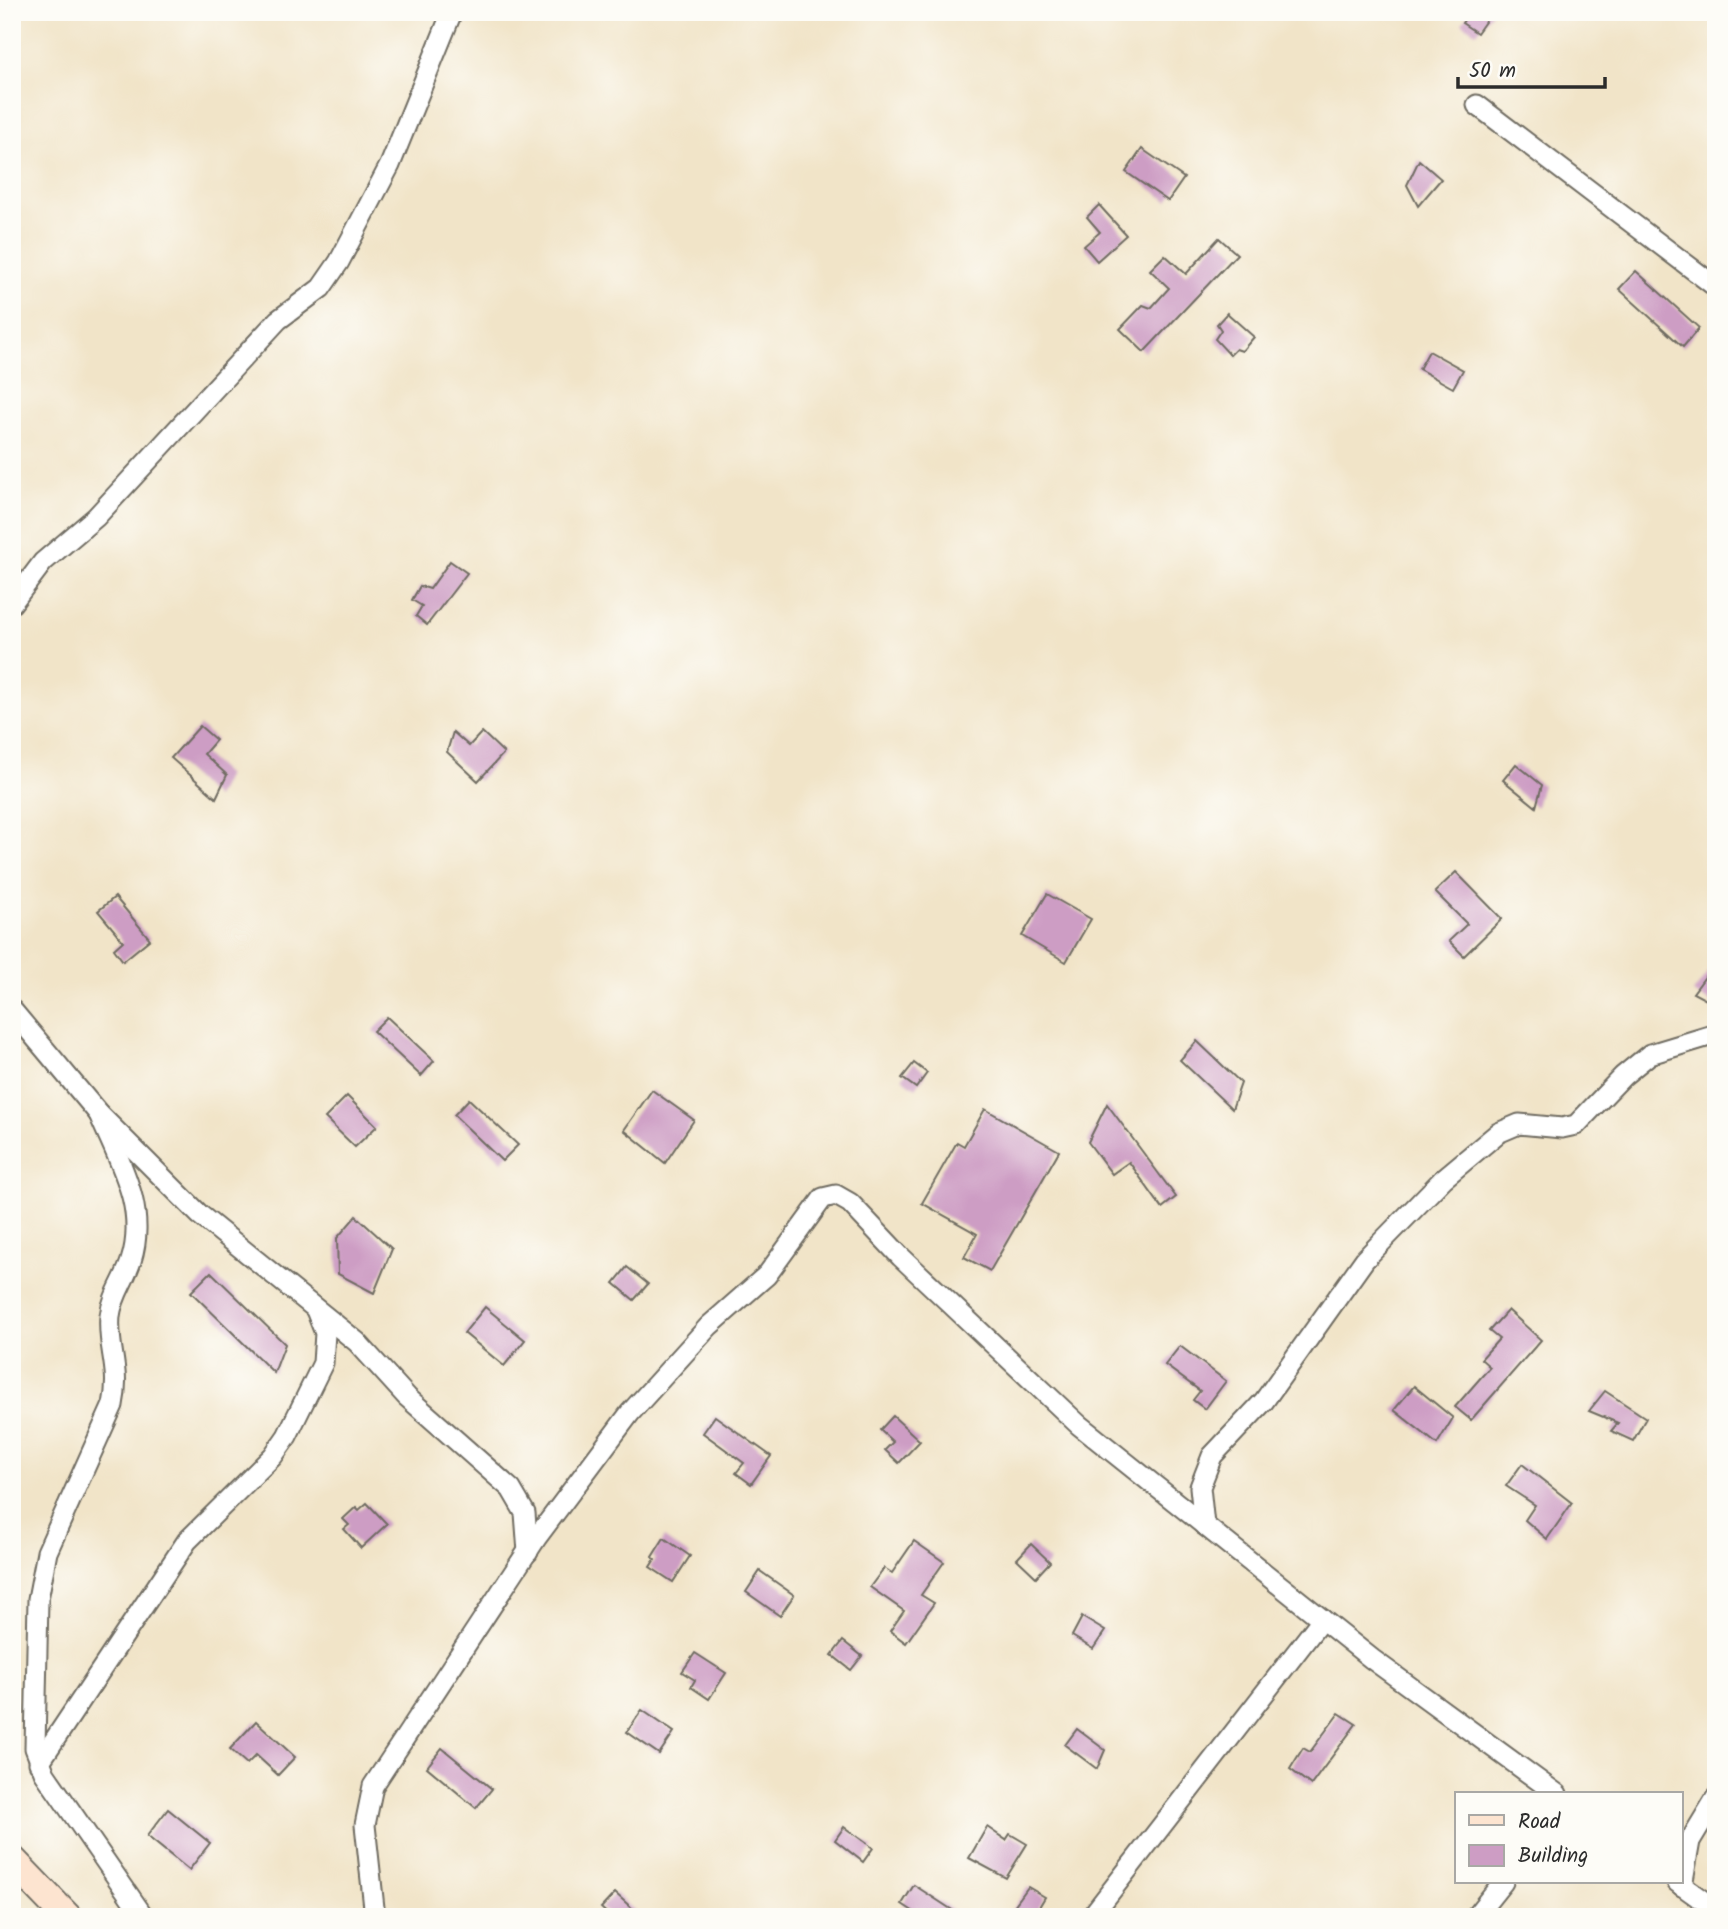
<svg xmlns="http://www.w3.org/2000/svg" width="1728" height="1929" font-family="Kalam,sans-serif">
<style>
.building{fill:#cd9dc4}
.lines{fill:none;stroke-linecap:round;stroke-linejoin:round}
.street-casing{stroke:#706c62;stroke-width:23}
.secondary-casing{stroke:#706c62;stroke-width:32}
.street{stroke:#fff;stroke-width:19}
.secondary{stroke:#fde4d0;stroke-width:28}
</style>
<rect width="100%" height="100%" fill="#fdfcf7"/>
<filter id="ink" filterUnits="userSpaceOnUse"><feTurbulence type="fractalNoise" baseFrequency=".0143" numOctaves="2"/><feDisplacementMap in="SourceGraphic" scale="14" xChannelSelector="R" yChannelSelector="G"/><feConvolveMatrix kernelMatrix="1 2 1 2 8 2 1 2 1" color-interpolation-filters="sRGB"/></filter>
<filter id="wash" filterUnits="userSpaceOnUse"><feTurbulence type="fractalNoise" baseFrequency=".00686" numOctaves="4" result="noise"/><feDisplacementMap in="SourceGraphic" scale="28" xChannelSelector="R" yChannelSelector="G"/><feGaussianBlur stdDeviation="1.57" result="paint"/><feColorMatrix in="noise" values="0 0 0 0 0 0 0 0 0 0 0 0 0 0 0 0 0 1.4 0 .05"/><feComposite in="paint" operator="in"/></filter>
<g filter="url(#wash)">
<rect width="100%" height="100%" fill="#f1e4c8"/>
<g id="blocks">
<!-- building -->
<g class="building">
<polygon points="1470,12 1492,12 1477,33 1462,23"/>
<polygon points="1142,149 1184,178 1168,201 1126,172"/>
<polygon points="1419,160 1441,179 1418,206 1407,185"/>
<polygon points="1099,205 1126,235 1097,261 1084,246 1100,232 1087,217"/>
<polygon points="1219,238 1237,254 1144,352 1120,329 1143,305 1151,308 1169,288 1150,270 1165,255 1186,274"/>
<polygon points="1636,271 1699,328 1683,347 1619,289"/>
<polygon points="1227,313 1254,337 1242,351 1236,349 1230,355 1215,339 1221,330 1217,324"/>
<polygon points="1429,351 1463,370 1453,388 1419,369"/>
<polygon points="450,561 467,573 427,625 416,616 422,606 412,600 420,586 430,589"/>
<polygon points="200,726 216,740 204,754 227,775 216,798 171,758"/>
<polygon points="453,732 469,746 482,732 504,753 478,781 447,752"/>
<polygon points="1516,764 1542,785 1536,807 1503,780"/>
<polygon points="1456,872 1502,919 1464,956 1449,941 1467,924 1435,892"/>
<polygon points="1047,894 1091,919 1066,962 1022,936"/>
<polygon points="115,897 150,939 123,961 114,949 123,941 98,911"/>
<polygon points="1716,962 1716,1005 1693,993"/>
<polygon points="387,1017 434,1061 421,1076 373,1031"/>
<polygon points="1197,1041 1241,1083 1232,1109 1180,1060"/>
<polygon points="914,1063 927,1073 916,1088 902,1078"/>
<polygon points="652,1090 694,1120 665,1163 624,1130"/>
<polygon points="347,1096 377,1126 355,1147 325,1118"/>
<polygon points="469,1099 518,1145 502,1161 454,1115"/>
<polygon points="1107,1104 1176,1197 1162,1208 1129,1162 1112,1174 1088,1142"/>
<polygon points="985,1109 1059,1151 990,1271 964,1257 977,1234 922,1203 957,1142 964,1146"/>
<polygon points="356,1216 392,1249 374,1293 338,1274 337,1238"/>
<polygon points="627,1267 648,1284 634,1300 614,1283"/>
<polygon points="211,1272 285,1344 274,1373 191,1292"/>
<polygon points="485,1307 525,1340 504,1366 464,1333"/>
<polygon points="1508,1310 1541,1340 1471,1420 1455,1407 1490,1367 1481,1359 1499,1339 1489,1331"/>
<polygon points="1180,1346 1226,1381 1205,1409 1193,1400 1200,1391 1165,1365"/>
<polygon points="1414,1386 1453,1418 1437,1444 1394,1410"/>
<polygon points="1605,1391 1646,1418 1633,1441 1611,1431 1618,1423 1589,1411"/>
<polygon points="715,1416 771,1456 751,1484 736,1473 744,1463 703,1433"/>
<polygon points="893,1416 920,1441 899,1463 885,1450 893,1442 880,1430"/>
<polygon points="1522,1464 1572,1503 1547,1539 1525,1520 1535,1505 1506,1486"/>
<polygon points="367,1503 387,1524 361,1548 344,1529 349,1525 343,1519 356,1507 359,1510"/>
<polygon points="664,1538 690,1556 673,1582 650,1567 655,1559 652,1557"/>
<polygon points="914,1541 944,1562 921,1595 934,1603 906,1643 890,1631 904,1611 870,1587 884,1568 892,1573"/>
<polygon points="1031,1544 1050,1562 1036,1577 1017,1559"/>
<polygon points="760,1571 794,1595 780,1616 746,1592"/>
<polygon points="1082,1617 1105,1631 1093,1649 1072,1636"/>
<polygon points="843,1641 862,1656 851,1670 832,1655"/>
<polygon points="695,1653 726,1673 709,1699 691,1687 695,1680 682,1672"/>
<polygon points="642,1710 674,1732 659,1754 627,1732"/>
<polygon points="1339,1713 1356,1724 1311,1785 1290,1769 1303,1748 1310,1752"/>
<polygon points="256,1721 295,1757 278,1775 256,1755 247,1764 230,1749"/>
<polygon points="1077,1729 1105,1750 1097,1769 1065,1745"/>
<polygon points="442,1748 492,1789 476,1808 427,1767"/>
<polygon points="168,1809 210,1843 189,1870 147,1836"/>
<polygon points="844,1827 873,1848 863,1862 835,1840"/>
<polygon points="987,1827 1006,1840 1010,1834 1027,1844 1006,1878 969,1858"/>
<polygon points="914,1885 963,1917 922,1917 902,1904"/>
<polygon points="1028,1887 1045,1897 1033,1917 1006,1917"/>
<polygon points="615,1893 642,1917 611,1917 601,1908"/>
</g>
</g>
</g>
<g filter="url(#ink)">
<use href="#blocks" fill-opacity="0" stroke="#706c62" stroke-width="2"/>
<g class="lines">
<defs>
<g id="street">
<polyline points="1477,105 1716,287"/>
<polyline points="12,603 43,562 96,517 278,320 321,288 339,262 390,165 452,12"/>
<polyline points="12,1010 99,1114 200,1215 357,1342 407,1397 511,1489 525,1513 528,1552"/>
<path d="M99,1114C119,1162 148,1208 131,1261C125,1280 112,1296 110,1316C107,1348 121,1368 113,1405L47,1552L38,1599L35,1748L45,1774L144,1917"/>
<polyline points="1204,1525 1200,1487 1212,1456 1264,1401 1365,1259 1443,1179 1498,1133 1519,1124 1562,1128 1576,1125 1623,1076 1650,1054 1716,1034"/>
<polyline points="39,1763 187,1541 273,1456 287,1436 323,1363 325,1333 316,1310"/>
<polyline points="1677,1882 1716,1910"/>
<polyline points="1682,1886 1690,1841 1716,1798"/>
<polyline points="375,1917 365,1825 373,1786 537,1537 630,1413 709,1326 767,1275 823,1198 836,1195 850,1203 901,1257 1079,1425 1372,1659 1557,1794"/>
<polyline points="1091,1917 1322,1619"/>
<polyline points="1475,1917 1503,1882"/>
</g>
<polyline id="secondary" points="12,1860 67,1917"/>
</defs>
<!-- street casing -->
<use href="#street" class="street-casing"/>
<!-- secondary casing -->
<use href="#secondary" class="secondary-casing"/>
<!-- street -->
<use href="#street" class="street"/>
<!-- secondary -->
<use href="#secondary" class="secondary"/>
</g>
</g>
<!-- margin -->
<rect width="1728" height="1929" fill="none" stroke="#fdfcf7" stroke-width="42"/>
<!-- legend -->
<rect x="1455" y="1792" width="228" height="91" fill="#fdfcf7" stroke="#a9a8a5" stroke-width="2"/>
<rect x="1469" y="1815" width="35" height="10" fill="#fde4d0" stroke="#a9a8a5" stroke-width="2"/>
<text x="1518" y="1828" font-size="21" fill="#2b2b2b">Road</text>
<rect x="1469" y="1845" width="35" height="21" fill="#cd9dc4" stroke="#a9a8a5" stroke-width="2"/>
<text x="1518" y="1862" font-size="21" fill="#2b2b2b">Building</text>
<!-- scale -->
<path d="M1458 77v10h147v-10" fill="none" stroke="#2b2b2b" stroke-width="3.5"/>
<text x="1469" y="77" font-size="21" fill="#2b2b2b" stroke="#fdfcf7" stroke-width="5" paint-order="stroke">50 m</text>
</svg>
